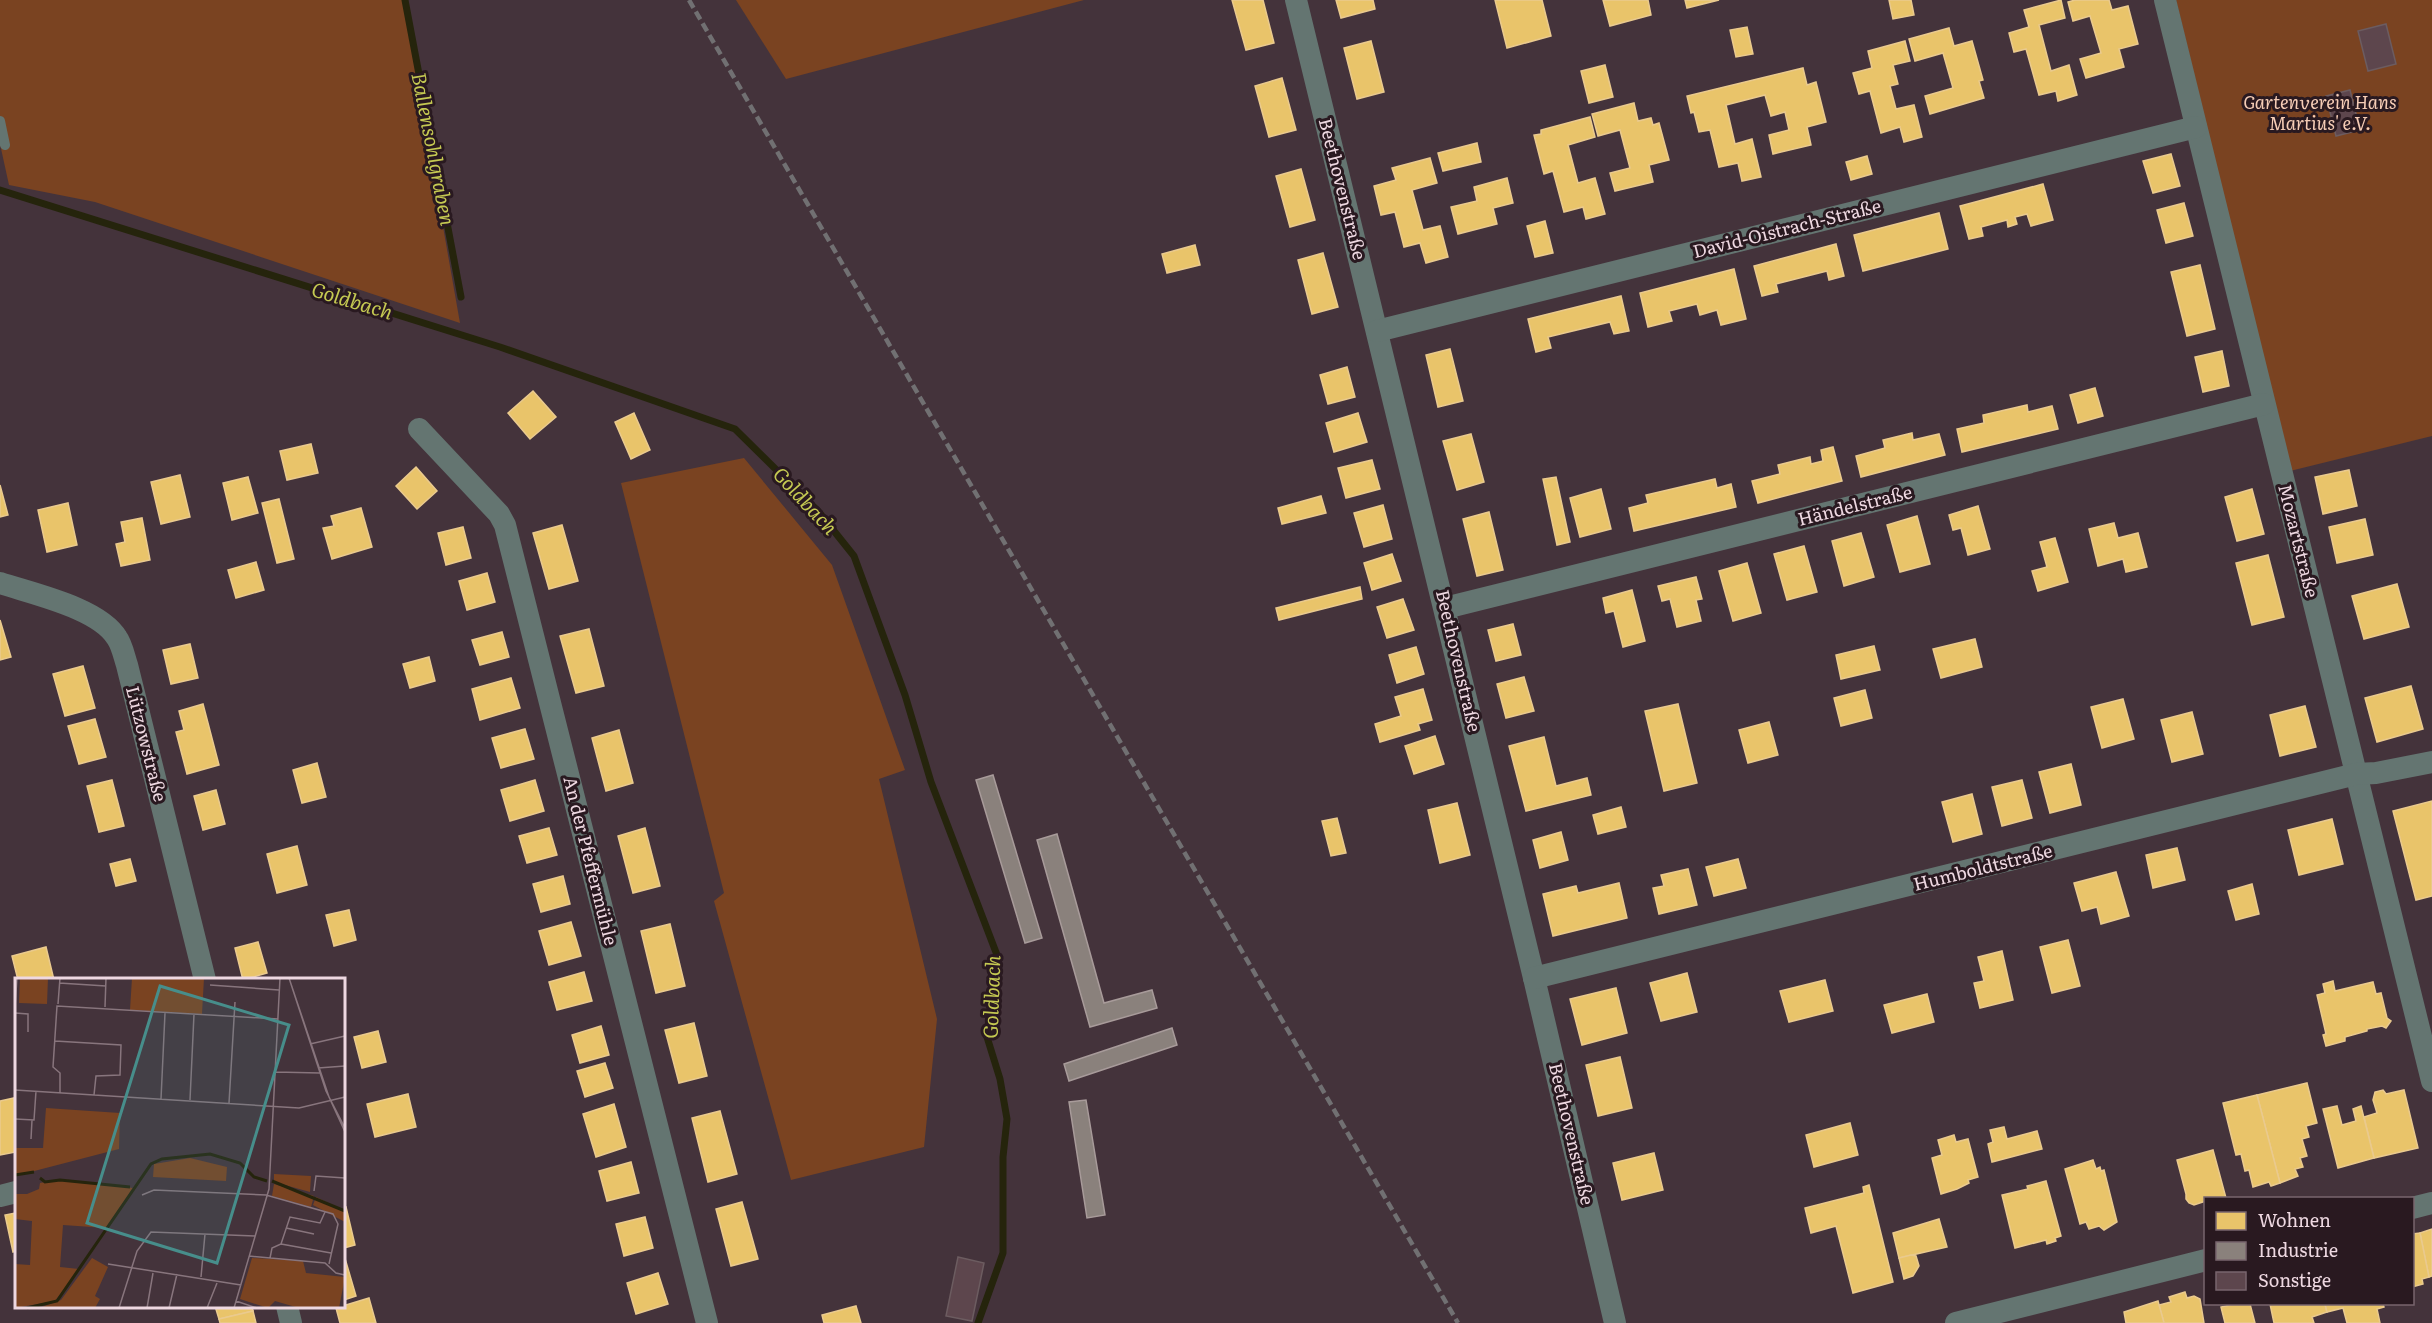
<svg xmlns="http://www.w3.org/2000/svg" width="2432" height="1323" font-family="Literata,serif">
<style>
.green{fill:#7a4321}
.homes{fill:#e9c46a;stroke:#eaca8e;stroke-width:1.5}
.industry{fill:#8a817c;stroke:#a89b9a;stroke-width:1.5}
.lines{fill:none;stroke-linecap:round;stroke-linejoin:round}
.stream{stroke:#25240c;stroke-width:7}
.building{fill:#5d464d;stroke:#6c5c60;stroke-width:1.5}
.service{stroke:#647571;stroke-width:10}
.minor{stroke:#647571;stroke-width:22}
.rail{stroke:#717072;stroke-width:4.5;stroke-dasharray:9 4.5;stroke-linecap:butt}
.labels{text-anchor:middle;stroke-width:6;stroke-linejoin:round;paint-order:stroke}
.park-label{font-size:18px;font-style:italic;fill:#f6cdb6;stroke:#291920}
.street-label{font-size:18px;fill:#eed8e1;stroke:#291920}
.water-label{font-size:20px;font-style:italic;fill:#c5c952;stroke:#291920}
.inset-river{fill:none;stroke:#25240c;stroke-width:3}
.inset-road{fill:none;stroke:#88757d;stroke-width:1.5}
.view{fill:#478e8b;fill-opacity:0.15;stroke:#478e8b;stroke-width:3}
.inset-edge{fill:none;stroke:#eed8e1;stroke-width:3}
</style>
<rect width="100%" height="100%" fill="#44333b"/>
<!-- green -->
<g class="green">
<polygon points="0,0 403,0 460,323 95,202 9,185 0,144"/>
<polygon points="736,0 1084,0 786,79"/>
<polygon points="2176,0 2432,0 2432,436 2290,471"/>
<polygon points="744,458 832,565 905,770 879,779 937,1019 924,1147 791,1180 714,901 724,893 621,483"/>
</g>
<!-- homes -->
<g class="homes">
<polygon points="1232,0 1263,0 1274,43 1246,50"/>
<polygon points="1336,0 1373,0 1375,9 1341,18"/>
<polygon points="1495,0 1542,0 1551,36 1507,48"/>
<polygon points="1603,0 1648,0 1651,15 1610,26"/>
<polygon points="1685,0 1719,0 1687,8"/>
<polygon points="1889,0 1911,0 1914,15 1893,19"/>
<polygon points="2061,0 2065,18 2039,25 2051,71 2069,65 2077,95 2058,101 2056,91 2039,95 2026,49 2014,52 2009,33 2029,27 2024,10"/>
<polygon points="2075,0 2109,0 2112,10 2128,6 2138,44 2119,49 2124,67 2086,78 2080,59 2101,53 2090,16 2073,21 2068,2"/>
<polygon points="1747,27 1753,54 1736,57 1730,30"/>
<polygon points="1949,28 1954,46 1972,41 1983,80 1979,81 1984,98 1930,114 1925,96 1953,88 1943,53 1915,61 1909,39"/>
<polygon points="1371,41 1384,92 1357,99 1344,48"/>
<polygon points="1905,41 1910,61 1893,65 1898,84 1890,86 1896,109 1914,105 1922,137 1904,142 1900,127 1881,133 1870,91 1859,94 1853,73 1872,68 1868,51"/>
<polygon points="1605,65 1613,97 1589,103 1581,71"/>
<polygon points="1803,68 1807,85 1816,82 1826,122 1807,127 1811,145 1773,154 1769,135 1789,130 1785,112 1771,116 1765,95 1726,105 1735,144 1752,139 1761,177 1742,181 1738,163 1719,167 1710,130 1699,132 1694,112 1691,113 1687,96"/>
<polygon points="1282,78 1296,130 1269,137 1255,86"/>
<polygon points="1634,103 1638,121 1651,118 1653,125 1659,123 1669,160 1649,165 1653,182 1615,191 1610,173 1630,168 1620,130 1598,136 1592,114"/>
<polygon points="1590,117 1595,137 1568,145 1578,183 1595,178 1605,214 1586,219 1583,207 1564,212 1553,171 1544,174 1534,135 1541,134 1541,130"/>
<polygon points="1477,143 1481,162 1443,171 1438,153"/>
<polygon points="2171,154 2180,186 2153,193 2143,161"/>
<polygon points="1867,156 1872,174 1851,180 1846,162"/>
<polygon points="1430,158 1437,183 1412,190 1423,230 1440,226 1448,257 1426,263 1420,243 1404,247 1395,212 1381,215 1374,186 1396,180 1392,168"/>
<polygon points="1301,169 1315,220 1290,227 1276,176"/>
<polygon points="1507,178 1513,203 1493,208 1497,224 1458,234 1451,207 1477,201 1474,187"/>
<polygon points="2043,184 2053,220 2031,226 2027,214 2015,217 2017,224 2008,227 2007,220 1981,227 1983,236 1969,239 1960,206"/>
<polygon points="2184,203 2193,236 2166,243 2157,210"/>
<polygon points="1939,213 1948,249 1863,271 1854,235"/>
<polygon points="1545,221 1553,253 1535,257 1527,226"/>
<polygon points="1836,244 1844,276 1829,280 1827,271 1776,284 1778,292 1762,296 1754,266"/>
<polygon points="1195,245 1200,265 1167,273 1162,254"/>
<polygon points="1323,253 1338,307 1312,314 1298,260"/>
<polygon points="2200,265 2215,329 2187,336 2171,272"/>
<polygon points="1734,269 1746,319 1721,325 1717,310 1700,315 1697,304 1669,311 1672,321 1648,327 1640,293"/>
<polygon points="1621,296 1629,331 1614,334 1610,322 1548,337 1551,348 1536,352 1528,319"/>
<polygon points="1450,349 1463,401 1438,407 1426,355"/>
<polygon points="2222,351 2229,386 2203,392 2195,357"/>
<polygon points="1347,367 1355,397 1328,404 1320,375"/>
<polygon points="2095,388 2103,416 2078,423 2070,395"/>
<polygon points="533,391 556,417 530,439 508,413"/>
<polygon points="2027,405 2028,412 2052,406 2058,429 1962,452 1957,429 1984,423 1983,415"/>
<polygon points="634,413 650,450 631,459 615,422"/>
<polygon points="1358,413 1367,442 1334,452 1326,423"/>
<polygon points="1912,433 1913,440 1939,434 1945,455 1861,477 1856,456 1885,448 1883,440"/>
<polygon points="1471,434 1484,482 1457,490 1443,441"/>
<polygon points="311,444 318,473 287,480 280,451"/>
<polygon points="1833,447 1842,481 1758,503 1752,481 1780,474 1778,465 1810,457 1811,464 1823,461 1821,450"/>
<polygon points="1372,460 1380,489 1346,498 1338,468"/>
<polygon points="416,467 437,491 417,509 396,486"/>
<polygon points="2349,470 2357,506 2323,514 2315,477"/>
<polygon points="180,475 190,517 161,524 151,482"/>
<polygon points="248,477 258,513 232,520 223,483"/>
<polygon points="1556,477 1570,542 1557,545 1543,479"/>
<polygon points="1715,479 1717,488 1731,484 1736,507 1634,531 1629,508 1648,503 1646,495"/>
<polygon points="0,485 8,515 0,517"/>
<polygon points="1601,489 1611,529 1580,537 1570,498"/>
<polygon points="2252,489 2264,534 2237,541 2225,497"/>
<polygon points="1321,496 1326,513 1282,524 1278,508"/>
<polygon points="279,499 294,559 277,563 262,503"/>
<polygon points="68,503 77,545 47,552 38,510"/>
<polygon points="1383,505 1392,539 1364,547 1354,513"/>
<polygon points="1978,506 1990,549 1968,555 1961,528 1953,530 1949,515"/>
<polygon points="361,508 372,547 332,559 323,528 334,526 331,516"/>
<polygon points="1489,512 1503,570 1477,576 1463,519"/>
<polygon points="1917,516 1930,564 1900,572 1887,525"/>
<polygon points="142,518 150,560 121,566 116,544 125,542 121,522"/>
<polygon points="2365,519 2373,555 2337,563 2329,527"/>
<polygon points="2114,523 2118,538 2138,533 2147,567 2126,572 2123,559 2098,566 2089,529"/>
<polygon points="562,525 578,581 549,589 533,533"/>
<polygon points="463,527 471,558 446,565 438,533"/>
<polygon points="1861,533 1874,577 1844,586 1832,541"/>
<polygon points="2055,538 2068,582 2038,591 2032,571 2047,567 2040,542"/>
<polygon points="1804,546 1817,592 1787,600 1774,554"/>
<polygon points="1392,554 1401,581 1372,590 1364,563"/>
<polygon points="2268,555 2284,617 2252,625 2236,563"/>
<polygon points="256,562 264,590 236,598 228,570"/>
<polygon points="1747,563 1761,613 1733,621 1719,571"/>
<polygon points="487,573 495,602 467,610 459,581"/>
<polygon points="1696,577 1702,599 1696,600 1701,621 1677,627 1670,599 1662,601 1658,586"/>
<polygon points="2397,584 2409,627 2364,639 2352,596"/>
<polygon points="1360,587 1362,599 1279,620 1276,608"/>
<polygon points="1632,590 1645,641 1623,647 1614,611 1606,613 1603,598"/>
<polygon points="1403,599 1414,630 1387,638 1377,607"/>
<polygon points="0,620 11,657 0,660"/>
<polygon points="1513,624 1521,655 1496,661 1488,630"/>
<polygon points="589,629 604,686 576,693 560,636"/>
<polygon points="502,632 509,657 480,665 472,640"/>
<polygon points="1975,639 1982,667 1941,678 1933,649"/>
<polygon points="190,644 198,678 171,684 163,650"/>
<polygon points="1874,646 1880,670 1841,679 1836,655"/>
<polygon points="1416,647 1424,674 1397,683 1389,655"/>
<polygon points="429,657 435,681 410,688 403,664"/>
<polygon points="83,666 95,708 65,716 53,674"/>
<polygon points="1524,677 1534,711 1506,718 1497,684"/>
<polygon points="511,678 520,708 480,720 472,689"/>
<polygon points="2411,686 2423,729 2377,742 2365,698"/>
<polygon points="1423,689 1432,720 1418,724 1420,730 1380,742 1375,724 1401,716 1395,697"/>
<polygon points="1865,690 1872,718 1841,726 1834,698"/>
<polygon points="2123,699 2134,739 2102,748 2091,707"/>
<polygon points="203,704 219,765 187,774 176,732 184,730 179,711"/>
<polygon points="1678,704 1697,783 1664,791 1645,711"/>
<polygon points="2305,706 2316,747 2280,756 2270,715"/>
<polygon points="2192,712 2203,754 2172,762 2161,720"/>
<polygon points="95,719 106,757 79,764 68,726"/>
<polygon points="1769,722 1778,755 1748,763 1739,730"/>
<polygon points="525,729 534,759 501,768 492,738"/>
<polygon points="619,730 633,783 606,791 592,738"/>
<polygon points="1435,736 1444,764 1414,774 1405,746"/>
<polygon points="1544,737 1556,786 1587,778 1591,795 1526,811 1509,746"/>
<polygon points="317,763 326,797 302,803 293,770"/>
<polygon points="2071,764 2081,805 2050,813 2039,772"/>
<polygon points="112,780 124,826 99,832 87,786"/>
<polygon points="535,780 544,811 510,821 501,790"/>
<polygon points="2022,780 2032,818 2002,826 1992,787"/>
<polygon points="216,790 225,824 203,830 194,796"/>
<polygon points="1972,794 1982,834 1953,842 1942,802"/>
<polygon points="2432,801 2432,896 2416,900 2393,811"/>
<polygon points="1457,803 1470,855 1440,863 1428,810"/>
<polygon points="1621,807 1626,827 1598,834 1593,815"/>
<polygon points="1337,818 1346,853 1331,856 1322,821"/>
<polygon points="2332,819 2343,864 2299,875 2288,830"/>
<polygon points="549,828 557,855 527,863 519,836"/>
<polygon points="645,828 660,886 633,893 618,836"/>
<polygon points="1561,832 1568,860 1540,868 1533,840"/>
<polygon points="297,846 307,885 277,893 267,854"/>
<polygon points="2177,848 2185,880 2153,888 2146,855"/>
<polygon points="130,859 136,881 116,886 110,864"/>
<polygon points="1738,859 1746,888 1714,896 1706,867"/>
<polygon points="1688,869 1697,905 1659,914 1653,888 1664,886 1661,875"/>
<polygon points="2116,872 2129,916 2101,924 2097,907 2082,911 2074,883"/>
<polygon points="563,876 570,904 541,912 533,884"/>
<polygon points="1619,883 1627,918 1553,936 1543,894 1576,886 1578,893"/>
<polygon points="2252,884 2259,914 2236,920 2228,891"/>
<polygon points="349,910 356,940 334,946 326,915"/>
<polygon points="571,922 581,956 549,965 539,931"/>
<polygon points="670,924 685,986 656,993 641,931"/>
<polygon points="2068,940 2080,986 2052,993 2040,947"/>
<polygon points="258,942 267,973 243,980 235,948"/>
<polygon points="46,947 54,980 18,980 12,956"/>
<polygon points="2002,951 2013,1000 1980,1008 1974,983 1984,981 1978,957"/>
<polygon points="584,972 592,1001 557,1010 549,982"/>
<polygon points="1687,973 1697,1012 1661,1021 1650,983"/>
<polygon points="1825,980 1833,1011 1789,1022 1780,991"/>
<polygon points="2333,981 2335,991 2373,982 2376,994 2381,993 2387,1018 2391,1021 2386,1028 2382,1026 2367,1029 2367,1031 2345,1037 2345,1041 2326,1046 2323,1035 2326,1034 2317,995 2325,993 2323,984"/>
<polygon points="1616,988 1627,1033 1582,1045 1570,999"/>
<polygon points="1927,994 1934,1022 1892,1033 1884,1005"/>
<polygon points="694,1023 707,1076 679,1083 665,1030"/>
<polygon points="601,1026 609,1055 580,1063 572,1035"/>
<polygon points="378,1031 386,1062 362,1068 354,1037"/>
<polygon points="1620,1057 1632,1108 1598,1116 1586,1065"/>
<polygon points="605,1063 613,1088 585,1097 577,1071"/>
<polygon points="2307,1083 2317,1123 2306,1126 2309,1137 2302,1139 2307,1156 2300,1158 2303,1167 2295,1169 2298,1176 2280,1183 2257,1095"/>
<polygon points="2383,1090 2386,1094 2404,1090 2418,1148 2374,1158 2364,1117 2377,1113 2373,1100 2375,1092"/>
<polygon points="408,1094 416,1127 375,1137 367,1104"/>
<polygon points="2257,1095 2280,1183 2271,1186 2269,1182 2253,1187 2249,1170 2245,1171 2241,1154 2236,1155 2223,1103"/>
<polygon points="14,1098 16,1107 16,1152 0,1155 0,1101"/>
<polygon points="614,1104 626,1147 596,1157 583,1114"/>
<polygon points="2337,1106 2342,1125 2356,1121 2353,1109 2361,1106 2374,1158 2338,1168 2323,1109"/>
<polygon points="720,1111 737,1174 708,1182 692,1118"/>
<polygon points="1850,1123 1858,1155 1814,1167 1806,1135"/>
<polygon points="2004,1127 2007,1139 2037,1131 2042,1149 1992,1162 1988,1144 1993,1142 1990,1130"/>
<polygon points="1954,1135 1956,1142 1968,1139 1978,1177 1968,1180 1969,1183 1957,1189 1941,1194 1932,1158 1942,1155 1938,1140"/>
<polygon points="2213,1150 2226,1198 2206,1198 2206,1201 2194,1205 2189,1203 2186,1199 2186,1194 2177,1160"/>
<polygon points="1654,1153 1663,1190 1622,1200 1613,1163"/>
<polygon points="2093,1160 2096,1169 2100,1167 2101,1171 2104,1170 2117,1222 2104,1230 2099,1226 2089,1229 2086,1222 2080,1224 2065,1169"/>
<polygon points="631,1162 639,1193 607,1201 599,1171"/>
<polygon points="2046,1181 2061,1236 2055,1238 2056,1241 2047,1244 2046,1240 2015,1248 2002,1195 2028,1189 2027,1186"/>
<polygon points="1869,1185 1893,1282 1853,1293 1836,1226 1811,1233 1805,1208 1864,1193 1863,1187"/>
<polygon points="742,1202 758,1259 731,1266 716,1209"/>
<polygon points="346,1207 355,1245 344,1248 344,1208"/>
<polygon points="16,1213 16,1251 13,1252 5,1215"/>
<polygon points="645,1217 653,1248 624,1256 616,1224"/>
<polygon points="1939,1219 1947,1247 1899,1258 1893,1233"/>
<polygon points="2432,1229 2432,1276 2429,1277 2420,1233"/>
<polygon points="2420,1233 2429,1277 2422,1279 2423,1284 2412,1287 2412,1234"/>
<polygon points="344,1255 356,1296 344,1300"/>
<polygon points="1911,1255 1916,1256 1919,1266 1913,1276 1904,1279 1899,1258"/>
<polygon points="658,1273 668,1304 636,1314 627,1283"/>
<polygon points="2185,1292 2187,1298 2194,1296 2200,1299 2204,1323 2164,1323 2159,1305 2171,1302 2169,1297"/>
<polygon points="369,1298 376,1323 340,1323 336,1308"/>
<polygon points="2158,1301 2164,1323 2126,1323 2124,1312"/>
<polygon points="2235,1304 2250,1304 2255,1323 2225,1323 2221,1307"/>
<polygon points="2270,1304 2325,1304 2327,1312 2312,1317 2314,1323 2274,1323"/>
<polygon points="2325,1304 2383,1304 2384,1307 2377,1309 2380,1323 2347,1323 2343,1308 2327,1312"/>
<polygon points="215,1306 252,1306 253,1311 219,1319"/>
<polygon points="856,1306 861,1323 824,1323 822,1315"/>
<polygon points="253,1311 256,1323 220,1323 219,1319"/>
</g>
<!-- industry -->
<g class="industry">
<polygon points="993,775 1042,938 1025,943 976,780"/>
<polygon points="1057,834 1104,1003 1152,990 1157,1008 1090,1027 1037,840"/>
<polygon points="1172,1028 1177,1045 1069,1081 1064,1064"/>
<polygon points="1086,1100 1105,1215 1087,1218 1069,1102"/>
</g>
<g class="lines">
<!-- stream -->
<g class="stream">
<polyline points="405,0 461,297"/>
<polyline points="0,190 500,347 735,429 818,511 854,556 905,695 931,782 997,955 987,1037 1000,1079 1007,1119 1003,1157 1003,1253 978,1323"/>
</g>
</g>
<!-- building -->
<g class="building">
<polygon points="2386,24 2396,64 2368,71 2358,31"/>
<polygon points="2350,90 2360,130 2336,136 2326,96"/>
<polygon points="958,1257 984,1263 972,1321 946,1316"/>
</g>
<g class="lines">
<!-- service -->
<polyline class="service" points="0,121 5,145"/>
<!-- minor -->
<g class="minor">
<polyline points="1296,0 1534,978 1615,1323"/>
<polyline points="2165,0 2432,1081"/>
<polyline points="1377,331 2196,127"/>
<polyline points="419,429 499,514 505,525 707,1323"/>
<path d="M0,583C33,594 99,608 117,638C122,645 124,656 127,665L205,980"/>
<polyline points="1445,608 2264,404"/>
<polyline points="1534,978 2356,774 2376,773 2432,762"/>
<polyline points="0,1196 16,1192"/>
<polyline points="2412,1208 2432,1203"/>
<polyline points="287,1306 291,1323"/>
<polyline points="1956,1323 2206,1260"/>
</g>
<!-- rail -->
<polyline class="rail" points="689,0 1458,1323"/>
</g>
<g class="labels">
<!-- park labels -->
<g class="park-label">
<text x="2320" y="109">Gartenverein Hans<tspan x="2320" dy="21">Martius' e.V.</tspan></text>
</g>
<!-- street labels -->
<g class="street-label">
<text transform="translate(1342 189) rotate(76)" y="6">Beethovenstraße</text>
<text transform="translate(1787 229) rotate(-14)" y="6">David-Oistrach-Straße</text>
<text transform="translate(1855 506) rotate(-14)" y="6">Händelstraße</text>
<text transform="translate(2298 541) rotate(76)" y="6">Mozartstraße</text>
<text transform="translate(1458 661) rotate(77)" y="6">Beethovenstraße</text>
<text transform="translate(146 744) rotate(76)" y="6">Lützowstraße</text>
<text transform="translate(590 861) rotate(76)" y="6">An der Pfeffermühle</text>
<text transform="translate(1983 868) rotate(-14)" y="6">Humboldtstraße</text>
<text transform="translate(1571 1134) rotate(77)" y="6">Beethovenstraße</text>
</g>
<!-- water labels -->
<g class="water-label">
<text transform="translate(433 149) rotate(79)" y="7">Ballensohlgraben</text>
<text transform="translate(352 301) rotate(17)" y="7">Goldbach</text>
<text transform="translate(805 501) rotate(47)" y="7">Goldbach</text>
<text transform="translate(992 997) rotate(-88)" y="7">Goldbach</text>
</g>
</g>
<!-- overview -->
<g transform="translate(15 978)">
<rect width="330" height="330" fill="#44333b"/>
<path d="M5,0H33L32,26L4,25ZM117,0H189L187,36L115,32ZM31,130L105,135L104,171L0,198V170H28ZM175,180L212,189L211,203L138,199L139,186ZM259,196L296,198L295,214L259,204ZM46,201L118,210L91,250L48,247L45,289L64,291L40,323L0,330V286L15,287L17,243L0,241V216H12L24,211L25,205ZM259,206L299,218L296,229L257,218ZM301,219L330,233V244L298,227ZM77,280L93,289L80,318L85,321L80,330H24L46,322ZM237,280L288,283L291,295L330,299L324,330H284L260,323L253,330L225,321Z" fill="#7a4321"/>
<path class="inset-river" d="M0,197L19,194M25,200L30,204L45,202L115,209M257,203L330,233M12,330L42,323L136,186L147,181L195,176L225,185L239,199L252,203"/>
<path class="inset-road" d="M274,0L314,119L330,154M274,0L311,113L330,150M44,5L91,8M195,7L264,12M43,26L45,0M0,29L2,0M90,29L91,0M0,35L13,36V54M40,63L106,67L105,97L81,98L79,117M295,66L330,58M303,90L330,88M260,94L305,95M0,112L284,130L330,119M45,115V95L38,89L42,28L263,41M146,121L150,35M175,122L179,36M214,125L220,24M0,141L19,142L21,113M16,161L17,142M299,213L301,198L330,200M127,217L139,212L251,217L318,236L323,246L314,286M271,250L299,256M266,266L316,275M234,278L310,285L321,295L330,297M255,280L257,270L266,266L275,239L305,245L310,234M93,286L226,307M186,299L190,256M221,323L242,330M104,330L122,273L136,254L240,258M132,330L138,295M154,330L162,296M192,330L202,305M219,330L254,211L265,0"/>
<path class="view" d="M145,8L274,47L202,285L72,245Z"/>
<rect width="330" height="330" class="inset-edge"/>
</g>
<!-- legend -->
<rect x="2204" y="1197" width="210" height="108" fill="#291920" stroke="#78656d" stroke-width="1.5"/>
<rect x="2216" y="1212" width="30" height="18" fill="#e9c46a" stroke="#78656d" stroke-width="1.5"/>
<text x="2258" y="1227" font-size="18" fill="#eed8e1">Wohnen</text>
<rect x="2216" y="1242" width="30" height="18" fill="#8a817c" stroke="#78656d" stroke-width="1.5"/>
<text x="2258" y="1257" font-size="18" fill="#eed8e1">Industrie</text>
<rect x="2216" y="1272" width="30" height="18" fill="#5d464d" stroke="#78656d" stroke-width="1.5"/>
<text x="2258" y="1287" font-size="18" fill="#eed8e1">Sonstige</text>
</svg>
